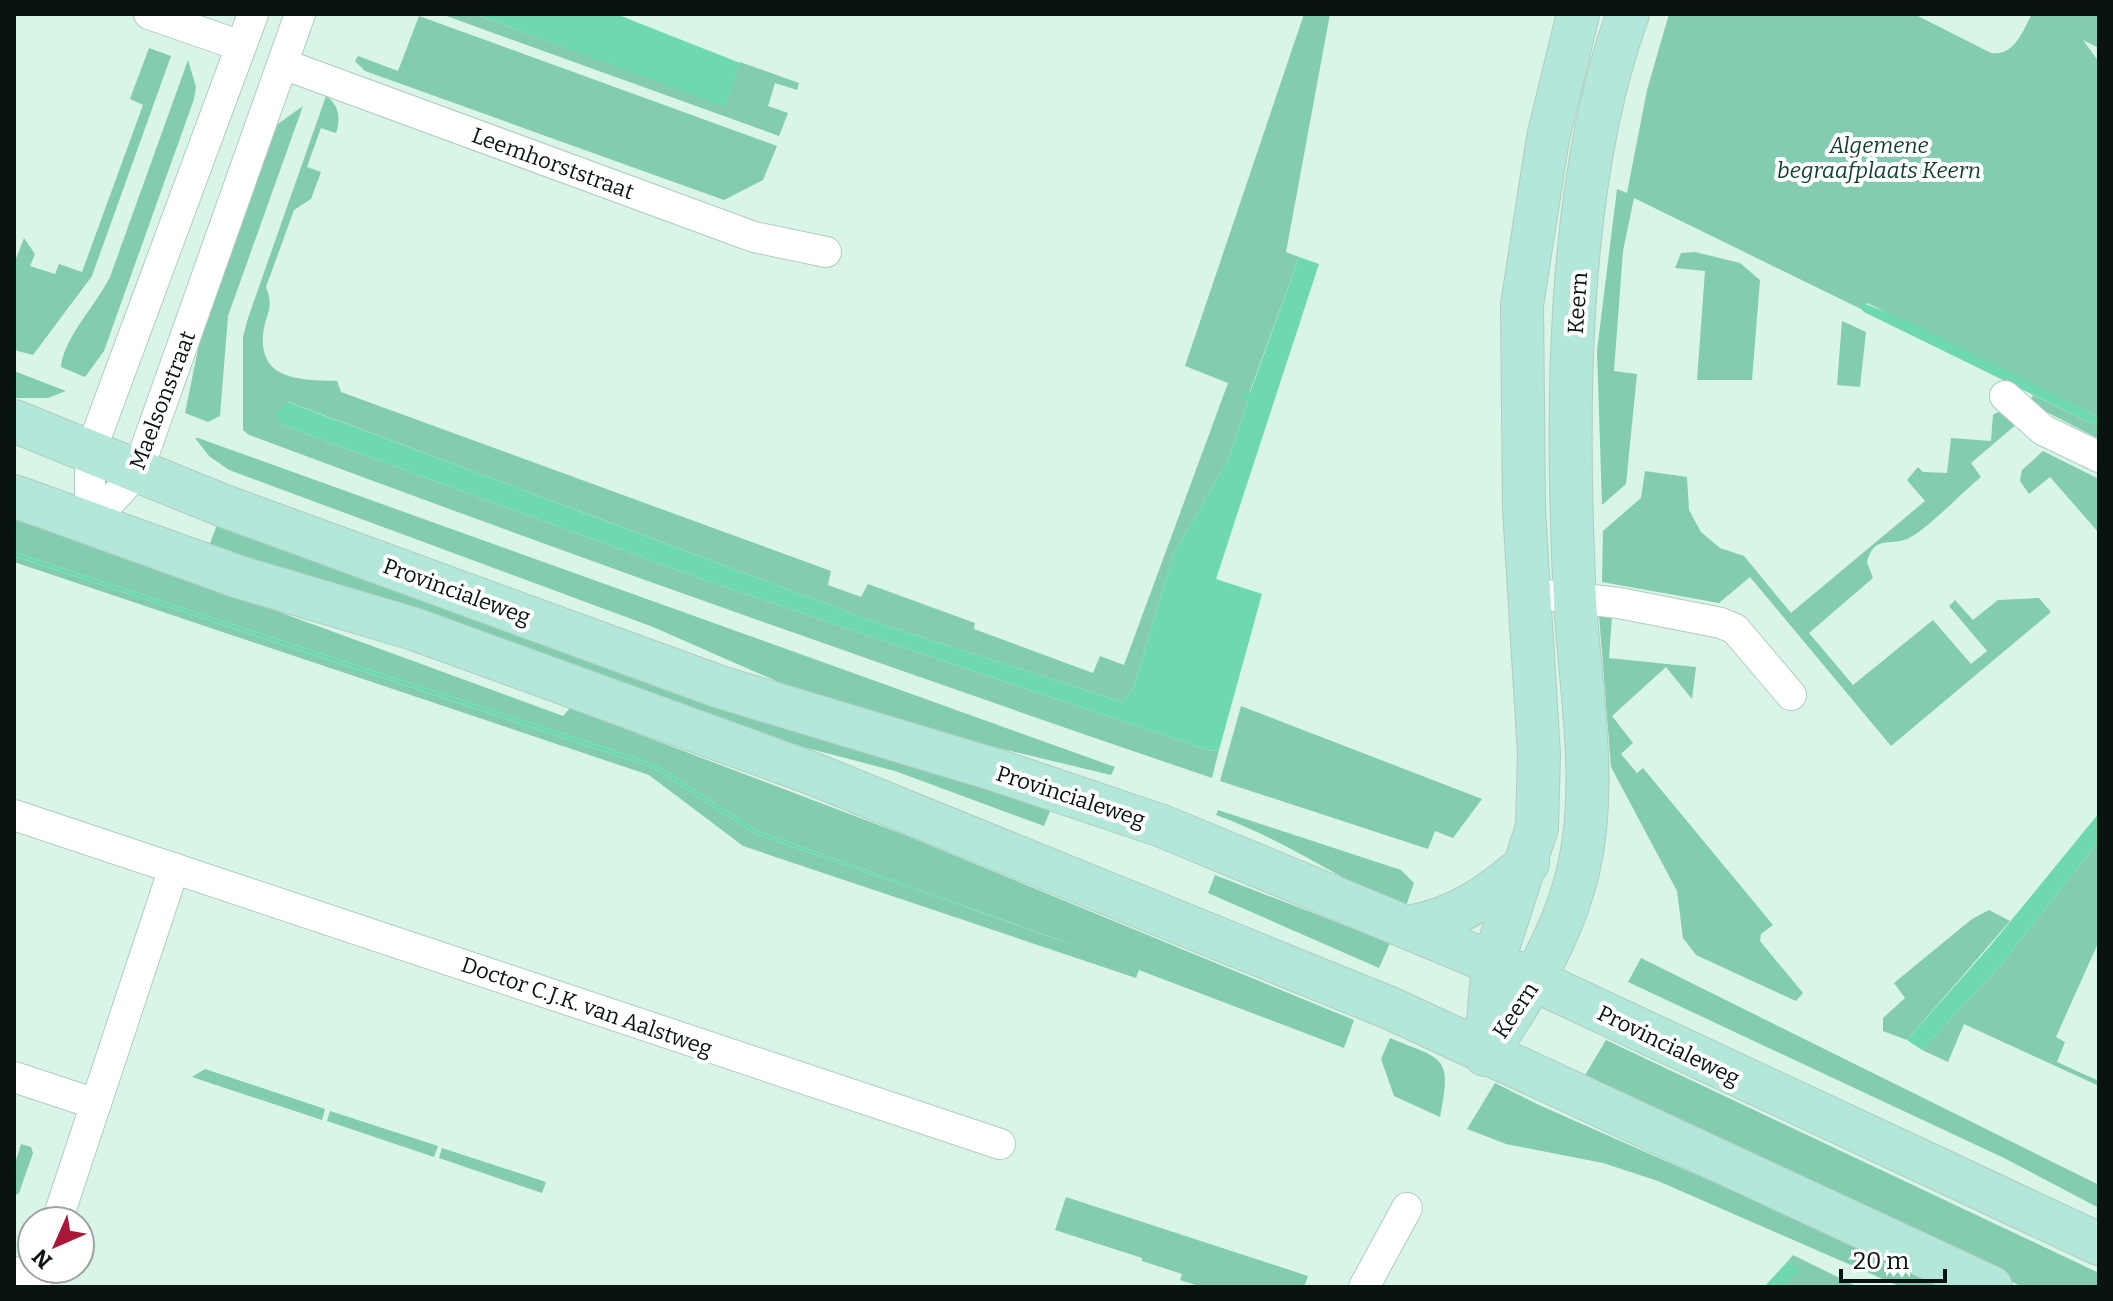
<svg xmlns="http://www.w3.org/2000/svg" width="2113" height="1301" font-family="Bitter,serif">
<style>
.green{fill:#84ccaf}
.water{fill:#6ed9b1}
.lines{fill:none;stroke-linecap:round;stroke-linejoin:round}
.street-casing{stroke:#b0ccbf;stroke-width:32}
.secondary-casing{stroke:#b0ccbf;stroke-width:44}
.street{stroke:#fff;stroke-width:30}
.secondary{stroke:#b2e7d9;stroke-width:42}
.labels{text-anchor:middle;stroke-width:8;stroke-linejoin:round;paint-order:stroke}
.park-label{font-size:22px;font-style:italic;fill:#0f3f2f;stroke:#fff}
.street-label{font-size:22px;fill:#09130f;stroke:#fff}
</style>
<rect width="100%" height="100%" fill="#d8f5e8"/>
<!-- green -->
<g class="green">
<polygon points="441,14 474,14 725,106 740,62 799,83 797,90 775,83 768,106 788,113 779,136"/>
<path d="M1304,14H1330L1286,252L1299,257L1249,394L1243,393L1248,400L1228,460L1173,555L1133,689L1122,702L873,621L289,402L279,416L282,425L704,580L1210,751L1219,750L1212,778C889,668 568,554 249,435L243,430V337L248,318L326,96C339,105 341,118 336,133L321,128L307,167L321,172L311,199L294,210L266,287C275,310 265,313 263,335C259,382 305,380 337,381L341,392L831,571L828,585L861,597L868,584L975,623L974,629L1093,673L1100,656L1124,665L1228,383L1185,366Z"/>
<path d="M1669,14H1914L1991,53C2015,56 2022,32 2032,14H2099V48L2083,40L2099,62V417L1867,303L1861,309L1634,198L1623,251L1614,371L1637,374L1626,484L1602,505L1597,351L1617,189L1627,193L1647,90Z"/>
<polygon points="419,16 777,146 763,180 724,200 365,71 355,61 358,56 398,71"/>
<polygon points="149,48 171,56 92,276 33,355 14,350 14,264 24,238 35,254 30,266 55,274 59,264 82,272 143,105 130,99"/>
<path d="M188,60L196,87L194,99L104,351L85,377L61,367C63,339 96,305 110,277Z"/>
<polygon points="303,106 228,316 220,416 208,422 185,413 205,315 272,128"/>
<polygon points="1695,252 1740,263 1760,280 1752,380 1697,380 1705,271 1675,268 1681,253"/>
<polygon points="1842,321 1866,332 1860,387 1837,385"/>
<polygon points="14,371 66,391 48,398 14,398"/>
<polygon points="2033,395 2099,427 2099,439 2029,403"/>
<path d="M1998,412L2018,423L1971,463L1981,477C1965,490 1923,533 1907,539C1889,546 1874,535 1867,562L1873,578L1809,633L1853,685L1933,620L1971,664L1987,651L1949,606L1955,600L1973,620L1998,600L2039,598L2051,612L1891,746L1750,577L1719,603L1602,582L1603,531L1641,498L1645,471L1687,477L1689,510L1701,532L1720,548L1744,556L1791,613L1925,501L1907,480L1918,467L1923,472L1947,473L1951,438L1991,441L1993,415Z"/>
<polygon points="195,438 198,438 1115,767 1111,775 957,738 783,684 653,627 229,470 209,456"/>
<polygon points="2043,451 2099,479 2099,533 2050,477 2029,494 2020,481 2022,470"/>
<polygon points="14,515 563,716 570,708 905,835 1354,1020 1344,1048 1139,970 1136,978 743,846 649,775 14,562 14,556 654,768 753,833 1090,951 756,830 658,766 631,756 14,552"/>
<polygon points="217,525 1018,799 1050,811 1044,826 895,771 757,735 209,546"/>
<polygon points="1599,615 1612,617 1609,658 1696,667 1692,699 1666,667 1612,716 1633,743 1621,754 1637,773 1643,768 1773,925 1761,934 1760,941 1803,993 1796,1001 1696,955 1683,938 1677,891 1611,767"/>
<polygon points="1241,706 1482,799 1453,838 1435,831 1428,849 1220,781"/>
<path d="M1218,810L1401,870L1414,883L1405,909C1341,880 1281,838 1216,815Z"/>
<polygon points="2099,841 2099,941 2056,1037 2065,1042 2057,1062 2099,1081 2099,1086 1964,1024 1948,1062 1922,1050 2000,966"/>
<polygon points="1215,875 1390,943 1379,968 1208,893"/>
<polygon points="1989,910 2010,921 1907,1040 1883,1031 1883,1018 1905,998 1894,983 1972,919"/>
<polygon points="1641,958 2099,1185 2099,1208 2004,1158 1628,982"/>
<path d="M1390,1038C1443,1060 1453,1055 1440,1117L1394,1096L1381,1059Z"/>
<polygon points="1606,1040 2099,1273 2099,1287 2023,1287 1581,1082"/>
<polygon points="205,1069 325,1109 322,1120 192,1077"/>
<polygon points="1495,1083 1539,1105 1951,1287 1901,1287 1658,1181 1603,1163 1506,1144 1467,1129"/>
<polygon points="330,1111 438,1146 434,1157 327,1121"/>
<polygon points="21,1144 31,1147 33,1153 19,1193 14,1196 14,1167"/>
<polygon points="442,1148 546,1182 542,1193 439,1158"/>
<polygon points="1066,1197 1308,1276 1304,1287 1202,1287 1180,1280 1182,1274 1142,1261 1142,1258 1055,1230"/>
<polygon points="1793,1255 1858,1287 1783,1287 1799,1269 1787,1262"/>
</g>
<!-- water -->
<g class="water">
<polygon points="474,14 616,14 740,63 725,107"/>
<polygon points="1299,257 1319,264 1216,579 1262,594 1219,750 1210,751 704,580 282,425 275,412 288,402 873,621 1122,702 1133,689 1173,555 1228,460 1248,400 1242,398 1243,392 1250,393"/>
<polygon points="1863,303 1911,322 2099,417 2099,427 1864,312 1861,309"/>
<polygon points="14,552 631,756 658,766 756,830 1090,951 753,833 654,768 14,556"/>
<polygon points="2099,813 2099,841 2000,966 1922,1050 1907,1040 1991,945"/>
<polygon points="1787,1262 1800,1269 1783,1287 1764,1287"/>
</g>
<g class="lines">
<defs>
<g id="street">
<polyline points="149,14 241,46"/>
<polyline points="283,64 754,237 826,252"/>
<polyline points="2005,396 2043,430 2099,457"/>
<polyline points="90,523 137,473 300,14"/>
<polyline points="90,523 90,453 253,14"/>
<polyline points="1528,593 1619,603 1721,623 1735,629 1791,695"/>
<polyline points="14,815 1000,1144"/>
<polyline points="14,1077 96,1104"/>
<polyline points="57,1221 174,868"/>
<polyline points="14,1272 37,1279"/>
<polyline points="1364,1287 1407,1208"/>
</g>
<g id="secondary">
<polyline points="14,421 224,506 720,687 999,771 1162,826 1536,981 2099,1244"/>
<polyline points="14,496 239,577 414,629 811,773 1392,1009 1991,1287"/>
<path d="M1408,927C1458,919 1491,894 1528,863"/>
<polyline points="1485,1054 1493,963 1537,827 1539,754 1524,509 1522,305 1548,138 1578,14"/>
<path d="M1485,1055C1525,996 1563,938 1579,867C1598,782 1580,688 1575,601C1566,420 1565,185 1628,14"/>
</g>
</defs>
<!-- street casing -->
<use href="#street" class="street-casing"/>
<!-- secondary casing -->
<use href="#secondary" class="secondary-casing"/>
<!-- street -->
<use href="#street" class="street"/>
<!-- secondary -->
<use href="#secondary" class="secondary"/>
</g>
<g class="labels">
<!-- park labels -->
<g class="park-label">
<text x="1879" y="153">Algemene<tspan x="1879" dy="25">begraafplaats Keern</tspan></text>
</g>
<!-- street labels -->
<g class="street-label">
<text transform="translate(553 163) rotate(20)" y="8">Leemhorststraat</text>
<text transform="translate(1577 303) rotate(-86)" y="8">Keern</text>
<text transform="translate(162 400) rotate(-69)" y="8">Maelsonstraat</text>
<text transform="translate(457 591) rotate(20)" y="8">Provincialeweg</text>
<text transform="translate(1071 796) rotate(18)" y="8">Provincialeweg</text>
<text transform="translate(587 1006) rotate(19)" y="8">Doctor C.J.K. van Aalstweg</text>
<text transform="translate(1515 1010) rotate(-56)" y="8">Keern</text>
<text transform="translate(1669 1045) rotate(26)" y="8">Provincialeweg</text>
</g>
</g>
<!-- border -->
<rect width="2113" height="1301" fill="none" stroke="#09130f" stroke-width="32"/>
<!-- north arrow -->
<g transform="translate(56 1245) rotate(225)"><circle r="38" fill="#ffffff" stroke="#9da19f" stroke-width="2"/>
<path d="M0-6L14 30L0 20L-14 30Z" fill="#ab1638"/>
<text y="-12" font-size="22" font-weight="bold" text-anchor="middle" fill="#09130f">N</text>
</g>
<!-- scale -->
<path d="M1841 1269v12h104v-12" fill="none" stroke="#09130f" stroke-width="4"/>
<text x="1853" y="1269" font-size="24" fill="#09130f" stroke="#ffffff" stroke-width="6" paint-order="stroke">20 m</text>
</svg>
